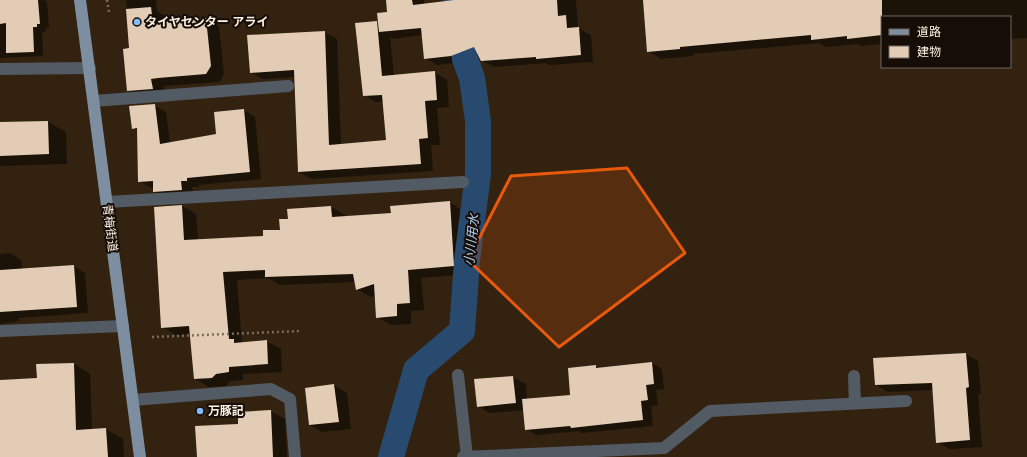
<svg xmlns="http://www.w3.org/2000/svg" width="1027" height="457" font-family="Jost,'Noto Sans JP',sans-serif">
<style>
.shadow{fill:#0007}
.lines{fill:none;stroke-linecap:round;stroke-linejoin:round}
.canal{stroke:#274a6e;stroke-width:26}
.building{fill:#e3ccb6}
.path{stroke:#7b6d5d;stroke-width:2.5;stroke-dasharray:2 3;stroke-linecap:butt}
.minor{stroke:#525a63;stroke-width:12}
.major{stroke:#7d8ea0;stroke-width:12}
.marked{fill:#e8590c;fill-opacity:0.2;stroke:#e8590c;stroke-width:3;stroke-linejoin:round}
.poi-dot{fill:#81bcfa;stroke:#150d06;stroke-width:1.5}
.labels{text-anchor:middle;stroke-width:4;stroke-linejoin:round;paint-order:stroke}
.poi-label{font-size:12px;font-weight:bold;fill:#fcf1e5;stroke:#150d06;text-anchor:start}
.street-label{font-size:12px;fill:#fcf1e5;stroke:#150d06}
.water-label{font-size:13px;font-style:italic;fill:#aecff3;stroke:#150d06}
</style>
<rect width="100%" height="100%" fill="#332210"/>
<!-- shadow -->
<g class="shadow">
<polygon points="0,0 44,0 47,2 49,28 46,28 46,31 42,32 43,56 0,58"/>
<polygon points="126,0 156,0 157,11 165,16 165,22 206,19 219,26 224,74 220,82 164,86 166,96 142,98 128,90 130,49"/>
<polygon points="387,0 424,0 424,5 462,0 576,0 578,28 591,35 593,62 550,65 546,63 494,67 481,60 480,56 464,62 437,65 425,58 422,35 393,39 390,37 394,76 434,72 447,80 449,107 437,108 440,145 431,145 433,171 312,179 299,172 296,77 263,79 250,72 324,32 337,39 341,145 387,141 384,102 376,102 364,95 376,22 380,24 388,13"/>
<polygon points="644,0 1027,0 1027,38 1010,39 1010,17 882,17 882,44 861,46 858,44 826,47 819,43 693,54 693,56 661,59 648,51"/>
<polygon points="154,105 166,112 170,143 217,134 244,110 255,117 261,179 198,185 199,187 192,187 193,196 166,198 154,191 154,188 151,188 139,181 138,131 133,128"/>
<polygon points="48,122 66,132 67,164 0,166 0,123"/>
<polygon points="449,202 463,211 467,274 421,278 424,310 411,311 411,324 391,325 377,317 376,296 371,297 357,289 356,282 280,285 268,278 237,280 242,343 266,341 281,349 282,372 243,374 243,380 230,381 226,386 209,387 195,379 191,334 176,335 162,327 155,208 182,206 196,214 198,241 264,237 281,231 289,220 331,207 345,215 345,217 392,214"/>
<polygon points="10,253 21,260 22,269 74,266 85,273 88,313 19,318 19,321 0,324 0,254"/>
<polygon points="966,354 978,361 981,394 978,394 982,447 950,449 937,442 933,390 888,392 876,385"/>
<polygon points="652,363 662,369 664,389 656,390 658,405 651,406 653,426 582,433 579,431 537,435 526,429 524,410 490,413 478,406 513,377 526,384 527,400 571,396 595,366 599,368"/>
<polygon points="74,364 90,374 92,430 106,429 123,439 124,457 0,457 0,381 38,379"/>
<polygon points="334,385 347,393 351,429 322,432 310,425"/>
<polygon points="270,411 285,419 287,457 198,457 239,425"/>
</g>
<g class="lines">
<!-- canal -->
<polyline class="canal" points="391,457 416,370 462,331 467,261 478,174 478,121 472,78 465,59 457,0"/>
</g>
<!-- building -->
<g class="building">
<polygon points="0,0 38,0 40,24 37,24 37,27 33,27 34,52 6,53 6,23 0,24"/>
<polygon points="386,0 412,0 413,5 454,0 557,0 558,16 566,15 567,28 579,27 581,55 536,59 536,57 481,61 474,47 451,56 424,59 421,28 379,32 377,13 387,12"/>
<polygon points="643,0 882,0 882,35 847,39 847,36 811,40 811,35 680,47 680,49 647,52"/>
<polygon points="151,7 153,23 206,18 211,66 206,74 158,78 151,79 153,89 127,91 123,49 129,48 126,9"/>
<polygon points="377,21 382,76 435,71 437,100 425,101 428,138 419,139 421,164 298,172 294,70 250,73 247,35 325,31 329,145 386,140 382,95 363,96 355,23"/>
<polygon points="155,104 160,144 216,134 214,112 244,109 250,172 187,178 187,181 181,181 182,190 153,192 153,181 138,182 137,128 132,129 129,106"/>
<polygon points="48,121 49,154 0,156 0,122"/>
<polygon points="450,201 454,266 408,270 410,303 397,304 397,316 376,318 374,284 356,290 353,274 265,277 265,270 223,272 229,339 234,339 234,343 267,340 268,364 229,367 229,372 216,374 212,378 194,379 189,326 161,328 154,207 182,205 184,240 263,236 263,230 280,230 279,219 288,219 287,209 331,206 332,217 391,213 390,206"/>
<polygon points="74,265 77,307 0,312 0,270"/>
<polygon points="966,353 969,387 966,388 970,440 936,443 932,383 875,385 873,358"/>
<polygon points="652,362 654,384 646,385 648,400 641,401 643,420 571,428 570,426 525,430 522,399 570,395 568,368 596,365 596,368"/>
<polygon points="74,363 76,430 106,428 108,457 0,457 0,380 37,378 36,364"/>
<polygon points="513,376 516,403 477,407 474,379"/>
<polygon points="334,384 339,422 309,425 305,388"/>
<polygon points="271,410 273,457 197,457 195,426 238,424 238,412"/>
</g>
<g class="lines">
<!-- path -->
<g class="path">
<polyline points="107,0 109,12"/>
<polyline points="152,337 302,331"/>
</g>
<!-- minor -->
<g class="minor">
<polyline points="0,69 90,68"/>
<polyline points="94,101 288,86"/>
<polyline points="107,202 463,182"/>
<polyline points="0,331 123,326"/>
<polyline points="458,375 467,457"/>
<polyline points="854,376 855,403"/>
<polyline points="133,400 271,389 290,399 295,457"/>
<polyline points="463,457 664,448 710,411 906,401"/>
</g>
<!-- major -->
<polyline class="major" points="80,0 140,457"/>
</g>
<!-- marked area -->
<path class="marked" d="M627,168L685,253L559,347L468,260L511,176Z"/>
<!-- markers -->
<g class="poi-dot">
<circle cx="137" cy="22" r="4"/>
<circle cx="200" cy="411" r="4"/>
</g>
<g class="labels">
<!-- poi labels -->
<g class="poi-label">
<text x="145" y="26">タイヤセンター アライ</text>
<text x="208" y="415">万豚記</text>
</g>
<!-- street labels -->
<g class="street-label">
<text transform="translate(110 228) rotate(83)" y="4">青梅街道</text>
</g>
<!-- water labels -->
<g class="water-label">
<text transform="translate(471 240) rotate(-84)" y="5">小川用水</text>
</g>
</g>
<!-- legend -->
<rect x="881" y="16" width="130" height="52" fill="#150d06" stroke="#71685f"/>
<rect x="889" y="29" width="20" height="6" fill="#7d8ea0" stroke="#71685f"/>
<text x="917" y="36" font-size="12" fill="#fcf1e5">道路</text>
<rect x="889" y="46" width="20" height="12" fill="#e3ccb6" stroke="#71685f"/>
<text x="917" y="56" font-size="12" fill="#fcf1e5">建物</text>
</svg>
